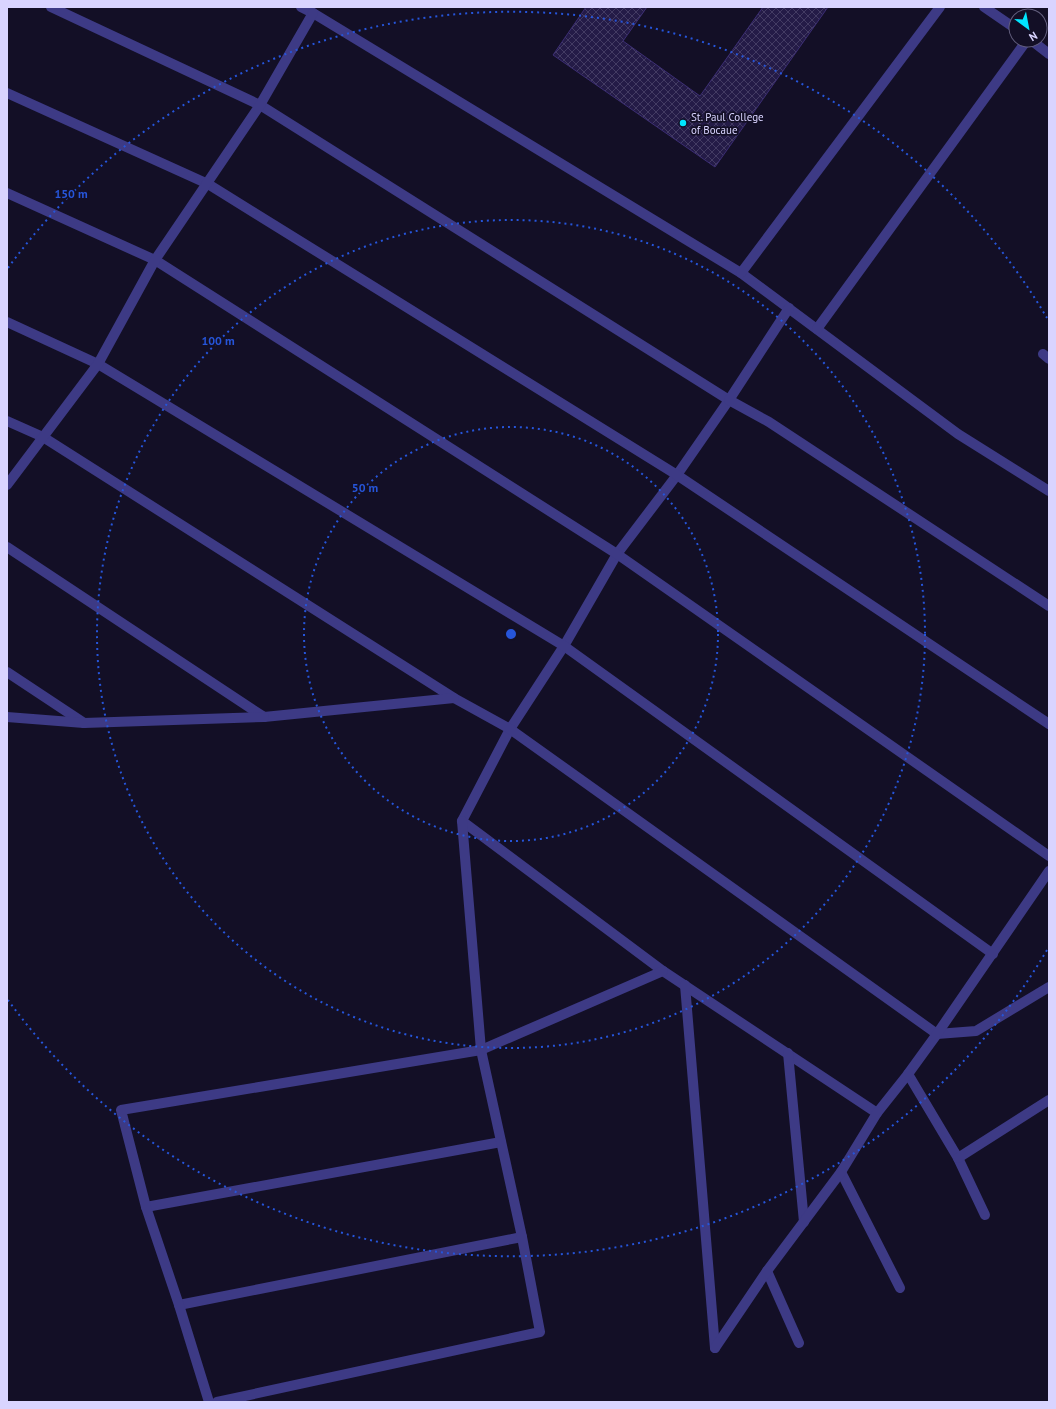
<svg xmlns="http://www.w3.org/2000/svg" width="1056" height="1409" font-family="'PT Sans',sans-serif">
<style>
.building{fill:url(#building-cross-hatch);stroke:#3b2d73}
.lines{fill:none;stroke-linecap:round;stroke-linejoin:round}
.service{stroke:#3d3a85;stroke-width:10}
.minor{stroke:#3d3a85;stroke-width:10}
.ring{fill:none;stroke:#2655da;stroke-width:2;stroke-dasharray:2 4}
.poi-dot{fill:#00e5ff;stroke:#130f26;stroke-width:1.5}
.labels{text-anchor:middle;stroke-width:3.5;stroke-linejoin:round;paint-order:stroke}
.poi-label{font-size:11px;fill:#d9d4ff;stroke:#130f26;text-anchor:start}
.centre{fill:#2655da;stroke:#130f26;stroke-width:2}
.ring-label{font-size:12px;text-anchor:middle;font-weight:bold;fill:#2655da;stroke:#130f26;stroke-width:3.5;stroke-linejoin:round;paint-order:stroke}
</style>
<defs>
<pattern id="building-cross-hatch" width="8" height="8" patternUnits="userSpaceOnUse"><rect width="8" height="8" fill="#241b47"/><path d="M0 0l8 8M0 8l8-8" fill="none" stroke="#433b63"/></pattern>
</defs>
<rect width="100%" height="100%" fill="#130f26"/>
<!-- building -->
<polygon class="building" points="586,7 647,7 623,41 700,96 763,7 828,7 715,167 553,55"/>
<g class="lines">
<!-- service -->
<g class="service">
<polyline points="1031,40 1049,54"/>
<polyline points="1043,354 1049,359"/>
</g>
<!-- minor -->
<g class="minor">
<polyline points="51,7 260,105 729,400 677,475 617,554 564,646 510,729 462,821 663,971 877,1113"/>
<polyline points="301,7 313,13 741,273 958,434 1049,491"/>
<polyline points="984,7 1016,29"/>
<polyline points="7,93 208,184 677,475 1049,724"/>
<polyline points="7,193 155,260 617,554 1049,856"/>
<polyline points="741,273 940,7"/>
<polyline points="789,308 729,400 769,422 1049,606"/>
<polyline points="7,322 98,364 564,646 993,954"/>
<polyline points="817,329 1027,40"/>
<polyline points="7,421 43,437 454,698 510,729 937,1034 976,1031 1049,987"/>
<polyline points="7,485 98,364 155,260 260,105 313,13"/>
<polyline points="7,547 264,717 454,698"/>
<polyline points="7,672 84,723"/>
<polyline points="7,717 84,723 264,717"/>
<polyline points="685,985 715,1348"/>
<polyline points="788,1053 804,1222"/>
<polyline points="908,1074 958,1158 985,1215"/>
<polyline points="958,1158 1049,1100"/>
<polyline points="841,1172 900,1288"/>
<polyline points="146,1207 501,1142"/>
<polyline points="767,1271 799,1343"/>
<polyline points="179,1305 522,1237"/>
<polyline points="715,1348 767,1271 841,1172 877,1113 908,1074 937,1034 1049,871"/>
<polyline points="209,1402 179,1305 146,1207 121,1110 481,1050 663,971"/>
<polyline points="217,1402 540,1332 522,1237 481,1050 462,821"/>
</g>
</g>
<!-- distance rings -->
<g class="ring">
<circle cx="511" cy="634" r="207"/>
<circle cx="511" cy="634" r="414"/>
<path d="M1047 950A622 622 0 0 1 8 1000M8 268A622 622 0 0 1 1047 318"/>
</g>
<!-- markers -->
<circle class="poi-dot" cx="683" cy="123" r="4"/>
<g class="labels">
<!-- poi labels -->
<g class="poi-label">
<text x="691" y="121">St. Paul College<tspan x="691" dy="13">of Bocaue</tspan></text>
</g>
</g>
<circle cx="511" cy="634" r="6" class="centre"/>
<g class="ring-label">
<text x="71" y="198">150 m</text>
<text x="218" y="345">100 m</text>
<text x="365" y="492">50 m</text>
</g>
<!-- border -->
<rect width="1056" height="1409" fill="none" stroke="#d9d4ff" stroke-width="16"/>
<!-- north arrow -->
<g transform="translate(1028 28) rotate(148)"><circle r="19" fill="#130f26" stroke="#625e7d"/>
<path d="M0-3L7 15L0 10L-7 15Z" fill="#00e5ff"/>
<text y="-6" font-size="11" font-weight="bold" text-anchor="middle" fill="#d9d4ff">N</text>
</g>
</svg>
